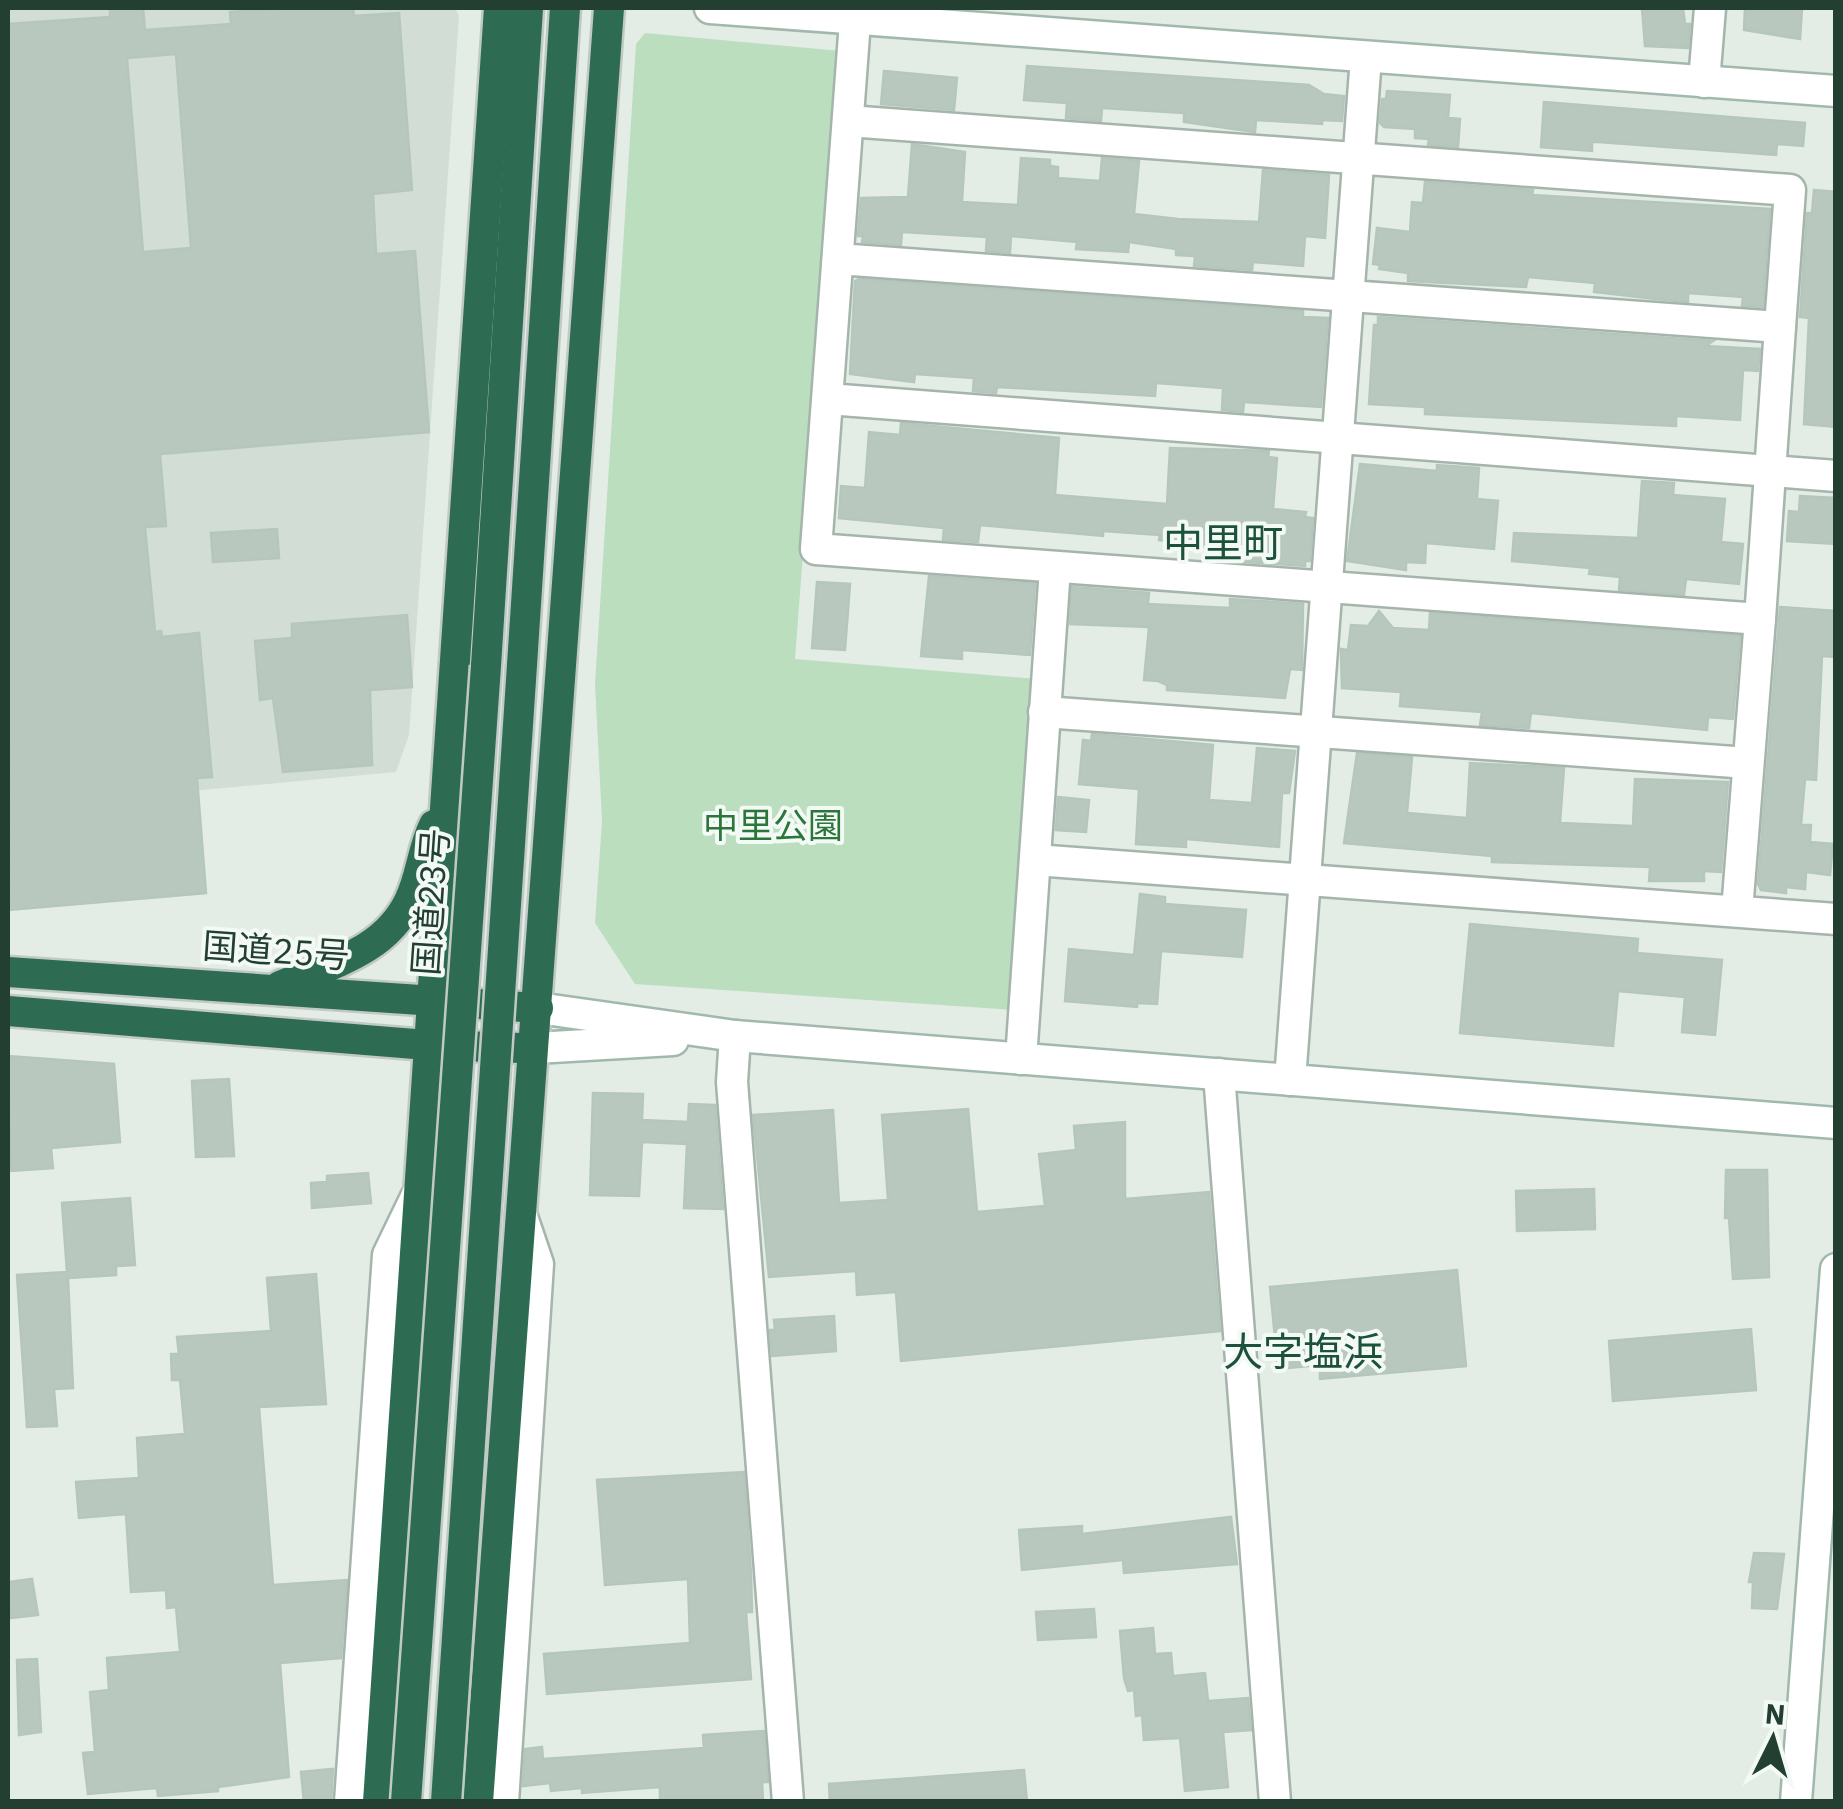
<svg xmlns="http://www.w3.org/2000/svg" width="1843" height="1809" font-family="'IBM Plex Sans','Noto Sans JP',sans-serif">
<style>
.built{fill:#d1ddd5}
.green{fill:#bbdebe}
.building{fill:#b8c8bf;stroke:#b5c7bc;stroke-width:2.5;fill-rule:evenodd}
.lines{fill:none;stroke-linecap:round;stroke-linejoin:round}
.street-casing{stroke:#a5b5ac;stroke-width:35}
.secondary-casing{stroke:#a1b9ac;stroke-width:35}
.highway-casing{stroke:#c1c9c6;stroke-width:35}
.street{stroke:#fff;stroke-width:30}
.secondary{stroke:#fff;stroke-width:30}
.highway{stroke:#2d6c53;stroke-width:30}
.highway-bridge-casing{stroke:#c1c9c6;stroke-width:35;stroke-linecap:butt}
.highway-bridge{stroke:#2d6c53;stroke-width:30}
.labels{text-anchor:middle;stroke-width:8;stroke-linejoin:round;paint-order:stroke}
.park-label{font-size:35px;fill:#2b763a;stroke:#f3f9f5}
.street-label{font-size:35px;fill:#223f32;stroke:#f3f9f5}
.quarter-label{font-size:40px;fill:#1d513b;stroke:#f3f9f5}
</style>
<rect width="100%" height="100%" fill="#e3ede6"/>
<!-- built -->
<polygon class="built" points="8,8 455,8 459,16 409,735 396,772 8,808"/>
<!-- green -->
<polygon class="green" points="645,33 841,51 795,659 1037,679 1014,1010 635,984 595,923 602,821 595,684 636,44"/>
<!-- building -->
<g class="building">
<path d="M110,8H143L145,30L231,24L230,12L292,8H353L354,16L399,13L412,190L373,194L376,254L415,251L429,432L160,454L166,526L145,527L155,632L161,631L162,637L199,633L212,777L197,778L206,893L9,910L8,24L110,17ZM176,54L191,248L143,252L127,58Z"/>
<polygon points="1642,8 1683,8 1685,24 1690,24 1688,48 1645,46"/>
<polygon points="1745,8 1802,8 1800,39 1744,30"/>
<polygon points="1027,66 1309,85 1324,94 1344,96 1342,121 1322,120 1322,124 1256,120 1255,132 1184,122 1184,113 1102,108 1101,121 1066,118 1067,103 1024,100"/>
<polygon points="884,71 957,78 954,110 881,104"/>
<polygon points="1387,91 1450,95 1448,118 1460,119 1458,147 1428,145 1429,139 1415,138 1415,129 1384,127 1380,123 1382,99 1386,99"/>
<polygon points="1544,102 1805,123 1803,146 1777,144 1776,155 1598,142 1592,142 1592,151 1541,147"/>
<polygon points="912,144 965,152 962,202 1018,205 1021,158 1050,160 1050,166 1058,167 1058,178 1100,181 1102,158 1139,161 1134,214 1178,219 1259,222 1263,170 1329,175 1325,238 1305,236 1303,266 1253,262 1252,270 1194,266 1195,256 1176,255 1176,249 1129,242 1128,252 1076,249 1077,242 1011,236 1010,253 986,251 987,237 902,232 901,245 862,242 863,236 858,236 861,198 908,197"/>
<polygon points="1425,182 1533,190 1532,195 1770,209 1763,307 1742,306 1743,297 1688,293 1688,302 1656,299 1594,292 1595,283 1528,277 1526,287 1408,281 1408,273 1379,269 1380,265 1373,264 1377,228 1410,232 1412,202 1423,203"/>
<polygon points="1814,190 1836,192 1836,427 1804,424 1809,318 1800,317 1807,213 1812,213"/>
<polygon points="859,279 1303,311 1303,317 1328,318 1321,407 1244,402 1243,412 1222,410 1223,388 1156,383 1155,396 997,387 996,393 973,391 974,378 915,374 914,382 850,374 855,281"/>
<polygon points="1378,317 1713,341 1706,346 1760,349 1758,371 1743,370 1740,420 1676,416 1676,426 1425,414 1425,407 1369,404 1374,325 1378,325"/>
<polygon points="901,423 1059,438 1055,495 1167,504 1170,448 1269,451 1268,457 1277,458 1273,509 1306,512 1305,517 1313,518 1310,561 1305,561 1305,566 1217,560 1218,549 1159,540 1160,535 1103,531 1103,536 980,525 978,542 943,540 944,528 839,518 841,486 865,488 869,432 900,435"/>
<polygon points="1360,464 1437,471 1437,465 1479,468 1477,499 1498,501 1494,549 1426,543 1425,563 1406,562 1406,570 1347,561"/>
<polygon points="1642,481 1674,483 1673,495 1725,499 1721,542 1743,544 1739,584 1686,579 1684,595 1619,590 1620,577 1589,574 1590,568 1512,561 1514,533 1638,538"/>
<polygon points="1800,496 1836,498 1836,544 1787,541 1789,511 1799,512"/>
<polygon points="277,529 279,558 213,562 211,533"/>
<polygon points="929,576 1035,584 1030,655 962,650 962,659 921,656"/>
<polygon points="817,582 850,584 845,650 812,648"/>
<polygon points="1072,587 1149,593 1148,604 1230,608 1230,599 1303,604 1302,670 1290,669 1285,698 1167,690 1167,685 1158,681 1144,680 1149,627 1070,624"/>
<polygon points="1780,607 1836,611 1836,657 1822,656 1816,780 1805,779 1801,825 1811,825 1810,842 1833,844 1830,875 1806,872 1805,889 1786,887 1786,893 1761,890 1758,884"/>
<polygon points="1379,611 1393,628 1429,630 1430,613 1740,636 1733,719 1708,717 1707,730 1531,713 1529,728 1480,725 1482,712 1400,706 1401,692 1342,688 1341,649 1348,650 1351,625 1368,626"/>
<polygon points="407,615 412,687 370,690 372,765 283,772 273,698 260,700 255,641 292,638 292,624"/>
<polygon points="1092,734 1213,745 1209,800 1252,803 1257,748 1295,751 1289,793 1282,793 1279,847 1186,839 1186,847 1136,844 1139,789 1079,784 1083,740 1091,741"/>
<polygon points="1357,753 1412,757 1407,813 1467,818 1470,763 1564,768 1560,823 1633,826 1635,779 1728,782 1721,872 1704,871 1704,881 1649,881 1650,867 1492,862 1492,856 1344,843"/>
<polygon points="1058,797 1089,800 1086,832 1056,830"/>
<polygon points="1140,894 1165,897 1165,904 1246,910 1242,957 1161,951 1157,1004 1137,1003 1137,1007 1065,1001 1069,949 1134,955"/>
<polygon points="1470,924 1638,939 1637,953 1722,960 1715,1035 1682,1032 1685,997 1618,991 1613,1046 1460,1033"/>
<polygon points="8,1056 114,1064 120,1142 51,1148 53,1168 11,1171"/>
<polygon points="229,1079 234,1156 196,1157 192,1081"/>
<polygon points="593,1093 643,1094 642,1120 688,1122 689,1104 715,1105 723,1209 684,1208 687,1144 642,1142 639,1196 590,1195"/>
<polygon points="968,1109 977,1212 1045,1206 1039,1154 1076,1150 1074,1126 1125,1122 1125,1199 1209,1192 1220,1331 901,1361 896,1292 857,1295 856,1271 769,1277 753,1115 833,1110 839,1203 888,1200 882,1115"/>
<polygon points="1726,1170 1767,1170 1769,1277 1733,1279 1729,1218 1725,1218"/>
<polygon points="368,1173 371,1203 312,1208 311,1183 327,1182 327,1176"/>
<polygon points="1594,1189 1595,1229 1517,1231 1516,1191"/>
<polygon points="130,1198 135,1265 116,1266 116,1275 68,1278 73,1388 54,1389 57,1426 27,1427 17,1275 67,1272 62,1203"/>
<polygon points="1457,1270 1466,1366 1320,1379 1320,1365 1278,1369 1270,1287"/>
<polygon points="316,1274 326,1404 259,1407 273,1585 347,1580 341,1658 280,1663 289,1777 218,1787 218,1791 158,1796 157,1788 88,1794 83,1753 95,1752 90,1692 109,1690 107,1658 180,1652 176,1607 167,1608 166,1590 131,1592 126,1514 79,1518 76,1482 139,1478 137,1438 185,1434 180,1380 172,1380 171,1354 179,1354 177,1337 271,1331 267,1278"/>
<polygon points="834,1316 836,1351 772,1356 770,1330 775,1330 774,1320"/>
<polygon points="1751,1329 1756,1390 1613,1401 1609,1341"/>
<polygon points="744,1472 751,1574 752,1612 746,1612 751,1679 547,1694 544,1654 690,1643 688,1579 605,1585 597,1480"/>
<polygon points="1231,1517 1237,1564 1124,1573 1123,1560 1022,1570 1019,1530 1082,1526 1082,1534"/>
<polygon points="1754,1553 1784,1554 1777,1609 1752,1608 1753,1582 1749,1582"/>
<polygon points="32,1579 38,1615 10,1618 8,1582"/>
<polygon points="1094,1609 1096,1637 1038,1640 1036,1612"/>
<polygon points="1153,1628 1155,1654 1171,1653 1173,1676 1205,1673 1208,1701 1248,1698 1251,1730 1223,1732 1228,1787 1185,1791 1180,1738 1144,1740 1142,1715 1136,1716 1134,1690 1128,1691 1124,1678 1120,1631"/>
<polygon points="37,1659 41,1732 19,1735 17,1660"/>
<polygon points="764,1731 768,1782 762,1782 763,1802 660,1801 660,1787 582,1793 582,1788 551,1791 550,1783 523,1786 525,1749 542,1747 543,1759 704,1748 703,1735"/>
<polygon points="333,1769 331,1802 304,1802 301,1772"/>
<polygon points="1024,1770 1027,1802 830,1802 829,1784"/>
</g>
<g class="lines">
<defs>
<g id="street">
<polyline points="1704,82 1710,8"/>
<polyline points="848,121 1790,190 1780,327"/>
<polyline points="838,259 1780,327 1760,619 816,549 855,21"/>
<polyline points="828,399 1836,476"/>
<polyline points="1044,712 1748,763"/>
<polyline points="1035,860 1836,919"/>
<polyline points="1737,911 1760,619"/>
<polyline points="735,1036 732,1082 788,1802"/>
<polyline points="1021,1059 1055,568"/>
<polyline points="1219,1074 1275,1802"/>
<polyline points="1290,1080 1366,57"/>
<polyline points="350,1802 388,1255 418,1193"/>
<polyline points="503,1802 538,1264 521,1214"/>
</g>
<g id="secondary">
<polyline points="710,8 1836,91"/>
<polyline points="538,1008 735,1036 1836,1123"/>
<polyline points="535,1048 673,1040"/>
<polyline points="1796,1802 1836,1269"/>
</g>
<g id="highway">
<polyline points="522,665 565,8"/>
<polyline points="486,666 528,8"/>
<polyline points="8,972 538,1008"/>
<path d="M280,986C329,964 384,953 409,901C421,877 422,849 434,825"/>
<polyline points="8,1011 427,1045 522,1048"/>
<polyline points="378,1802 499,8"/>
<polyline points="478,1802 609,8"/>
</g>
</defs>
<!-- street casing -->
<use href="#street" class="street-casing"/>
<!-- secondary casing -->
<use href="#secondary" class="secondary-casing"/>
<!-- highway casing -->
<use href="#highway" class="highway-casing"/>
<!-- street -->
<use href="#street" class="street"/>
<!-- secondary -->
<use href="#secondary" class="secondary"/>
<!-- highway -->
<use href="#highway" class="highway"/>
<defs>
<g id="highway-bridge">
<polyline points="406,1802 486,666"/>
<polyline points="446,1802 522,665"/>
</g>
</defs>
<!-- highway-bridge casing -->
<use href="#highway-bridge" class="highway-bridge-casing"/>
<!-- highway-bridge -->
<use href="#highway-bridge" class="highway-bridge"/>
</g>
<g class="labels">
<!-- park labels -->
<g class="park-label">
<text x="773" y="838">中里公園</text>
</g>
<!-- street labels -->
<g class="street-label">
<text transform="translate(431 902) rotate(-86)" y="12">国道23号</text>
<text transform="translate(276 951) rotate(4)" y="12">国道25号</text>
</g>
<!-- quarter labels -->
<g class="quarter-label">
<text x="1223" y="557">中里町</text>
<text x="1303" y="1366">大字塩浜</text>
</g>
</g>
<!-- border -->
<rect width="1843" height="1809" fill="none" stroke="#223f32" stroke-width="20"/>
<!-- north arrow -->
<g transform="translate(1773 1739) rotate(5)" stroke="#f3f9f5" stroke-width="8" paint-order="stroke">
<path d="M0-8L18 38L0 25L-18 38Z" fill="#223f32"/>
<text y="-15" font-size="28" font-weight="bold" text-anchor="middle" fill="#223f32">N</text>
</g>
</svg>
